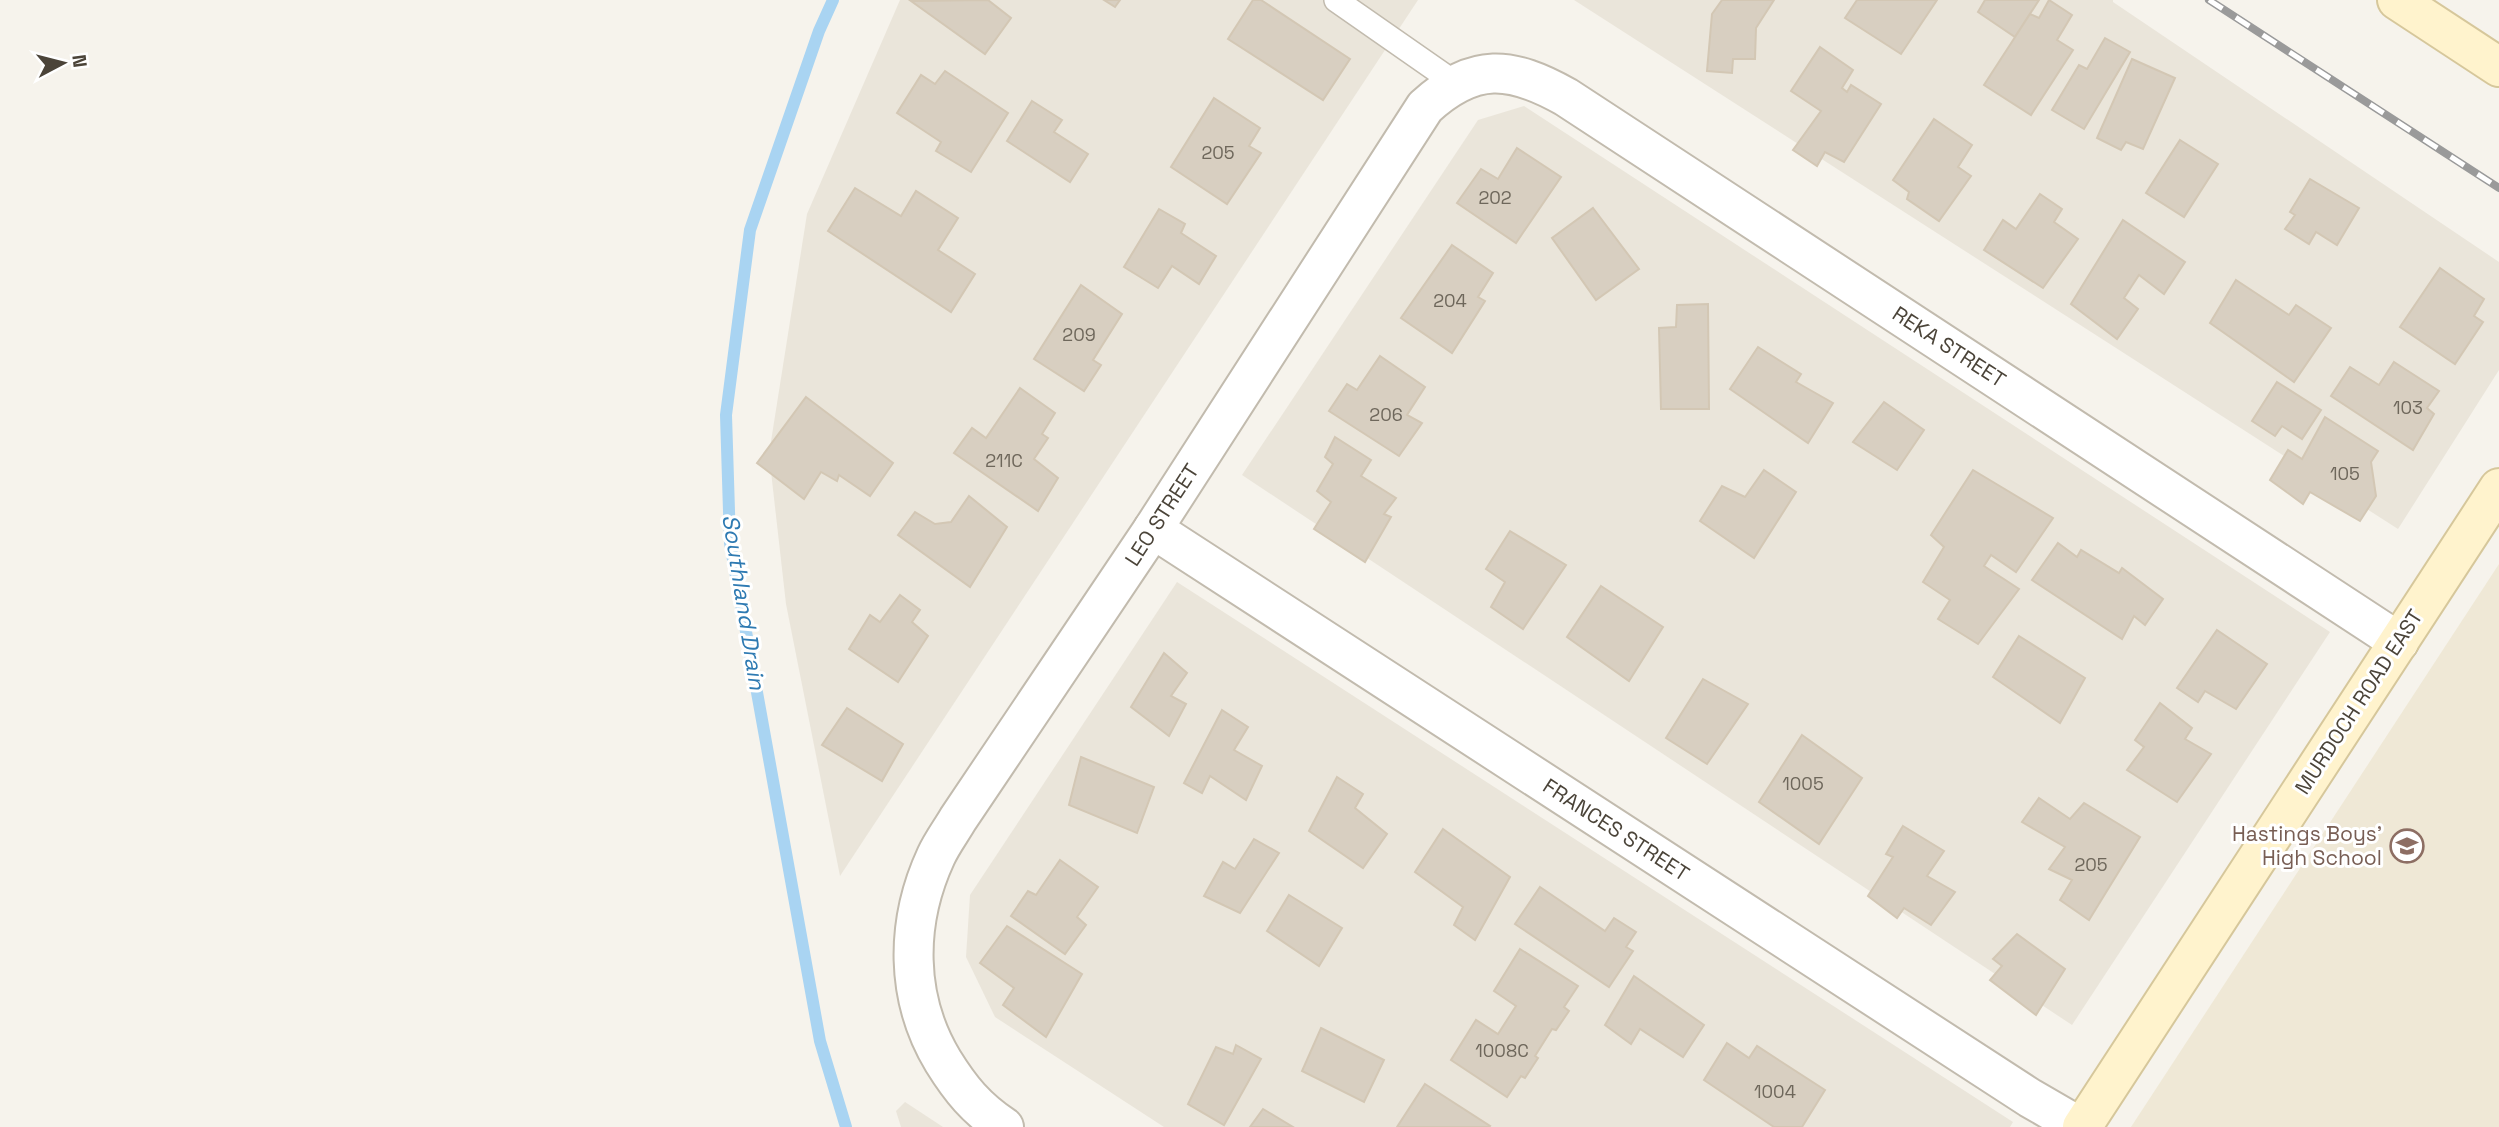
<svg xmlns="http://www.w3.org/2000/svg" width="2499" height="1127" font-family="'Space Grotesk',sans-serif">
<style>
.residential{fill:#eae5da}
.education{fill:#efe8d6}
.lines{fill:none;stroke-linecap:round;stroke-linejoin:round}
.stream{stroke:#a9d4f2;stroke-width:12}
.building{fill:#d8cfc1;stroke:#d3c7b4;stroke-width:2}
.lane-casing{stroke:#c2bbae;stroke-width:26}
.street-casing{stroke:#c2bbae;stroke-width:42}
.secondary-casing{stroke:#d6c79b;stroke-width:42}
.lane{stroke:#fff;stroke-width:23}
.street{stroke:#fff;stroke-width:38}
.secondary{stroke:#fff3cd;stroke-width:38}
.rail-casing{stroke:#9a9a9a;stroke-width:8}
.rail{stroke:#fff;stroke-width:5;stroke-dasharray:16;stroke-linecap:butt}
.labels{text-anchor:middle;stroke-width:6;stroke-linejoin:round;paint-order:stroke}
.number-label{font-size:18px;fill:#6e675b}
.street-label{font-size:21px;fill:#4b4439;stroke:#fff}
.education-label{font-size:21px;fill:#785e54;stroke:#fff;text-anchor:end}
.water-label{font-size:23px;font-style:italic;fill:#2e7ab2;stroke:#fff}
</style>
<rect width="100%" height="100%" fill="#f6f3ec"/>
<!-- residential -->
<g class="residential">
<polygon points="900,0 1418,0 840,876 786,604 769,454 807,214"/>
<polygon points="1574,0 2113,0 2113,2 2499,262 2499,370 2398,529"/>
<polygon points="1524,106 2330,632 2072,1025 1242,475 1478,120"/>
<polygon points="1177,582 2013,1122 2010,1127 1164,1127 995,1017 966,957 970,895"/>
<polygon points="905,1102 943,1127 901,1127 896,1111"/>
</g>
<!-- education -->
<polygon class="education" points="2499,564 2499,1127 2131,1127"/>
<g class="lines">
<!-- stream -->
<polyline class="stream" points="833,0 819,31 750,230 726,415 730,543 820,1041 846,1127"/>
</g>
<!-- building -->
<g class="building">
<polygon points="988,0 1011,18 985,54 911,1"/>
<polygon points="1104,0 1120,0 1115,7"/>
<polygon points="1253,0 1261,0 1350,59 1323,100 1228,39"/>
<polygon points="1722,0 1774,0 1756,28 1755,59 1733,59 1732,73 1707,71 1712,14"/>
<polygon points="1857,0 1937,0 1901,54 1845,18"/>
<polygon points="1985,0 2039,0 2015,37 1978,12"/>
<polygon points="2049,0 2072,15 2057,40 2073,50 2031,115 1984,85 2030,14 2039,18"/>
<polygon points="2105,38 2130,52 2084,129 2052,110 2079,65 2087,69"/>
<polygon points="1820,47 1853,70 1842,88 1847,92 1851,85 1881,104 1844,162 1825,152 1817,166 1793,150 1821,111 1791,91"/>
<polygon points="2132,59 2175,78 2143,149 2126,142 2121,150 2097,138"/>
<polygon points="945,71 1008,113 971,172 936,151 941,142 897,113 921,75 935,84"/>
<polygon points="1214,98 1260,128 1249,146 1261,153 1227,204 1171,167"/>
<polygon points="1032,101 1062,120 1054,132 1088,154 1070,182 1007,141"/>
<polygon points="1934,119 1972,145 1958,167 1971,176 1939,221 1907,199 1909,192 1893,180"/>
<polygon points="2180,140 2218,164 2184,217 2146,193"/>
<polygon points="1517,148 1561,177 1516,243 1457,203 1481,169 1498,179"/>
<polygon points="2310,179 2359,208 2337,245 2316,232 2309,244 2285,229 2295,215 2290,212"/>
<polygon points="855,188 901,216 916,191 958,218 938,250 975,274 951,312 828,231"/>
<polygon points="2040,194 2062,209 2054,222 2078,239 2043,288 1984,250 2003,220 2016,229"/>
<polygon points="1593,208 1639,269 1596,300 1552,238"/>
<polygon points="1159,209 1185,224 1181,233 1216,256 1199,284 1172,266 1158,288 1124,267"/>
<polygon points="2123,220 2185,262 2164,294 2139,275 2124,298 2138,309 2117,339 2071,304"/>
<polygon points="1452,245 1493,273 1478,297 1485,301 1452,353 1401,318"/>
<polygon points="2440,268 2484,299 2474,316 2483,322 2455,364 2400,327"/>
<polygon points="2236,280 2289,315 2296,305 2331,328 2294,382 2210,323"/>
<polygon points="1081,285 1122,314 1093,360 1101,365 1084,391 1034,359"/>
<polygon points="1708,304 1709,409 1661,409 1659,328 1676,327 1677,305"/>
<polygon points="1758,347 1801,374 1796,382 1833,403 1808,443 1730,389"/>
<polygon points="1380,356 1425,387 1407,415 1422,423 1399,456 1329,411 1347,384 1357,390"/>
<polygon points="2394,362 2439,391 2427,408 2434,414 2413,450 2331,396 2350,367 2379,385"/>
<polygon points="2277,382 2321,410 2302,439 2282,426 2275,436 2252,421"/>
<polygon points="1020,388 1055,413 1042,434 1048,438 1034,459 1058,478 1038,511 954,453 972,428 986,438"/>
<polygon points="806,397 893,463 870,496 839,475 837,481 821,472 804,499 757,463"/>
<polygon points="1884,402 1924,430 1897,470 1853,442"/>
<polygon points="2325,417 2378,451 2371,462 2376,496 2360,521 2310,492 2303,504 2270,480 2288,450 2302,459"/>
<polygon points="1335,437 1371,460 1361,476 1396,498 1384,514 1391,517 1365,562 1314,529 1331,502 1317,491 1333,464 1325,457"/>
<polygon points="1764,470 1796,492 1754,558 1700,521 1722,486 1745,497"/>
<polygon points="1973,470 2053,518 2016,572 1991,555 1984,566 2019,589 1978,644 1938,619 1950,600 1923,582 1944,547 1931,535"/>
<polygon points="969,496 1007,527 970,587 898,535 915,512 935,524 951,522"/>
<polygon points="1510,531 1566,565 1523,629 1491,607 1505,582 1486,569"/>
<polygon points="2058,543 2077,557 2081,550 2119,573 2122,568 2163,599 2145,625 2134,616 2122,639 2032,580"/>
<polygon points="1601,586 1663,627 1629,681 1567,637"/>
<polygon points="900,595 920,610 912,622 928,636 898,682 849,649 870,615 880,622"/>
<polygon points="2217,630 2267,664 2236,709 2205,691 2198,702 2177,688"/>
<polygon points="2019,636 2085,678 2060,723 1993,677"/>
<polygon points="1164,653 1187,673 1171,696 1186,704 1169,736 1131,707"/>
<polygon points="1703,679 1748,704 1707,764 1666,738"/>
<polygon points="2160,703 2192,728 2185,739 2211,754 2177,802 2127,770 2144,747 2135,740"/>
<polygon points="847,708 903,744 882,781 822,745"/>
<polygon points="1222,710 1248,727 1234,750 1262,766 1246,800 1210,776 1202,793 1184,783"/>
<polygon points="1802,735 1862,778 1819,844 1759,802"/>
<polygon points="1081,757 1154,787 1137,833 1069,805"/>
<polygon points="1337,777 1363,794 1355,808 1387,834 1363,868 1309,831"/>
<polygon points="2039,798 2070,819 2084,803 2140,837 2089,920 2060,900 2072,880 2049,869 2065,847 2022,822"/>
<polygon points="1903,826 1944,851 1927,876 1955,892 1931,925 1904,908 1897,918 1868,896 1893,857 1886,854"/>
<polygon points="1443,829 1510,877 1475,940 1454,925 1463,907 1415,872"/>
<polygon points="1254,839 1279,853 1240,913 1204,896 1223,862 1235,869"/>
<polygon points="1060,860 1098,887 1077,917 1086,925 1065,954 1011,916 1028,891 1036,895"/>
<polygon points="1540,887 1605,931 1614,918 1636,932 1626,947 1633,951 1609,987 1515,924"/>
<polygon points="1289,895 1342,928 1319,966 1267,931"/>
<polygon points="1007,926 1082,974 1046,1037 1003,1005 1014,988 980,963"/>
<polygon points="2017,934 2065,969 2036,1015 1990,980 2002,966 1993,959"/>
<polygon points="1520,949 1578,986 1564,1007 1569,1011 1556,1030 1552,1029 1535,1056 1538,1058 1525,1078 1521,1076 1507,1097 1451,1060 1476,1020 1498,1034 1516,1006 1494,991"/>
<polygon points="1634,976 1704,1025 1683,1057 1640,1029 1631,1044 1605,1025"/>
<polygon points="1321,1028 1384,1060 1364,1102 1302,1071"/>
<polygon points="1727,1043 1749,1058 1757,1046 1825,1090 1802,1127 1774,1127 1704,1080"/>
<polygon points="1236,1045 1261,1059 1224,1125 1188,1104 1216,1047 1233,1054"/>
<polygon points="1425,1084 1490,1126 1489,1127 1397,1127"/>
<polygon points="1263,1109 1293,1127 1250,1127"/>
</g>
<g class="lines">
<defs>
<polyline id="lane" points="1336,0 1455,83"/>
<g id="street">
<polyline points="1153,529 2030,1098 2080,1127"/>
<path d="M1004,1127C976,1108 961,1090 943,1061C905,998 905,923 936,856C942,843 951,831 958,819L1153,529L1425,107C1474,62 1511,66 1566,97L2399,642"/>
</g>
<g id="secondary">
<polyline points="2397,0 2499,67"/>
<polyline points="2082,1127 2499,488"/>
</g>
</defs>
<!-- lane casing -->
<use href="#lane" class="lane-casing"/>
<!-- street casing -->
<use href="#street" class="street-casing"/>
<!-- secondary casing -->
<use href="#secondary" class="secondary-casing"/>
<!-- lane -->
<use href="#lane" class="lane"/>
<!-- street -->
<use href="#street" class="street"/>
<!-- secondary -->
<use href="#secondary" class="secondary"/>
<defs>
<polyline id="rail" points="2209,0 2499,188"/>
</defs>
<!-- rail casing -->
<use href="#rail" class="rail-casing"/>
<!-- rail -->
<use href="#rail" class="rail"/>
</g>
<!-- icons -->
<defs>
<symbol id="school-ring" viewBox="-11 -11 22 22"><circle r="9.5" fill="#fff" stroke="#8d6e63" stroke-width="1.5"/><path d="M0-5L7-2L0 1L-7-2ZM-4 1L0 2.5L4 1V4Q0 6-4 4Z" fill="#8d6e63"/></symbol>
</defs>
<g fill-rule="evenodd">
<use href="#school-ring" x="2388" y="827" width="38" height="38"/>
</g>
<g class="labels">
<!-- number labels -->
<g class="number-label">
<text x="1218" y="159">205</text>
<text x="1495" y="204">202</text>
<text x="1450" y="307">204</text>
<text x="1079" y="341">209</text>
<text x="2408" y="414">103</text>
<text x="1386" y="421">206</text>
<text x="1004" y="467">211C</text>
<text x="2345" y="480">105</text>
<text x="1803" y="790">1005</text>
<text x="2091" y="871">205</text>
<text x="1502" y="1057">1008C</text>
<text x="1775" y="1098">1004</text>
</g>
<!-- street labels -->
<g class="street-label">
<text transform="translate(1949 347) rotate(33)" y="7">REKA STREET</text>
<text transform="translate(1162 515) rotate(-57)" y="7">LEO STREET</text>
<text transform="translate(2359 702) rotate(-57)" y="7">MURDOCH ROAD EAST</text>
<text transform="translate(1616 830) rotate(33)" y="7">FRANCES STREET</text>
</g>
<!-- education labels -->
<g class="education-label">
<text x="2382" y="841">Hastings Boys'<tspan x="2382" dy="24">High School</tspan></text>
</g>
<!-- water labels -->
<g class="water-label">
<text transform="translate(744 602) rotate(81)" y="8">Southland Drain</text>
</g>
</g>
<!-- north arrow -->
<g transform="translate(63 63) rotate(83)" stroke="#ffffff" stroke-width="5" paint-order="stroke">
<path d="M0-5L12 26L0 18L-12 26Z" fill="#4b4439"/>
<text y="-10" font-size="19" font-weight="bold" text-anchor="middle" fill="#4b4439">N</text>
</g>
</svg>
